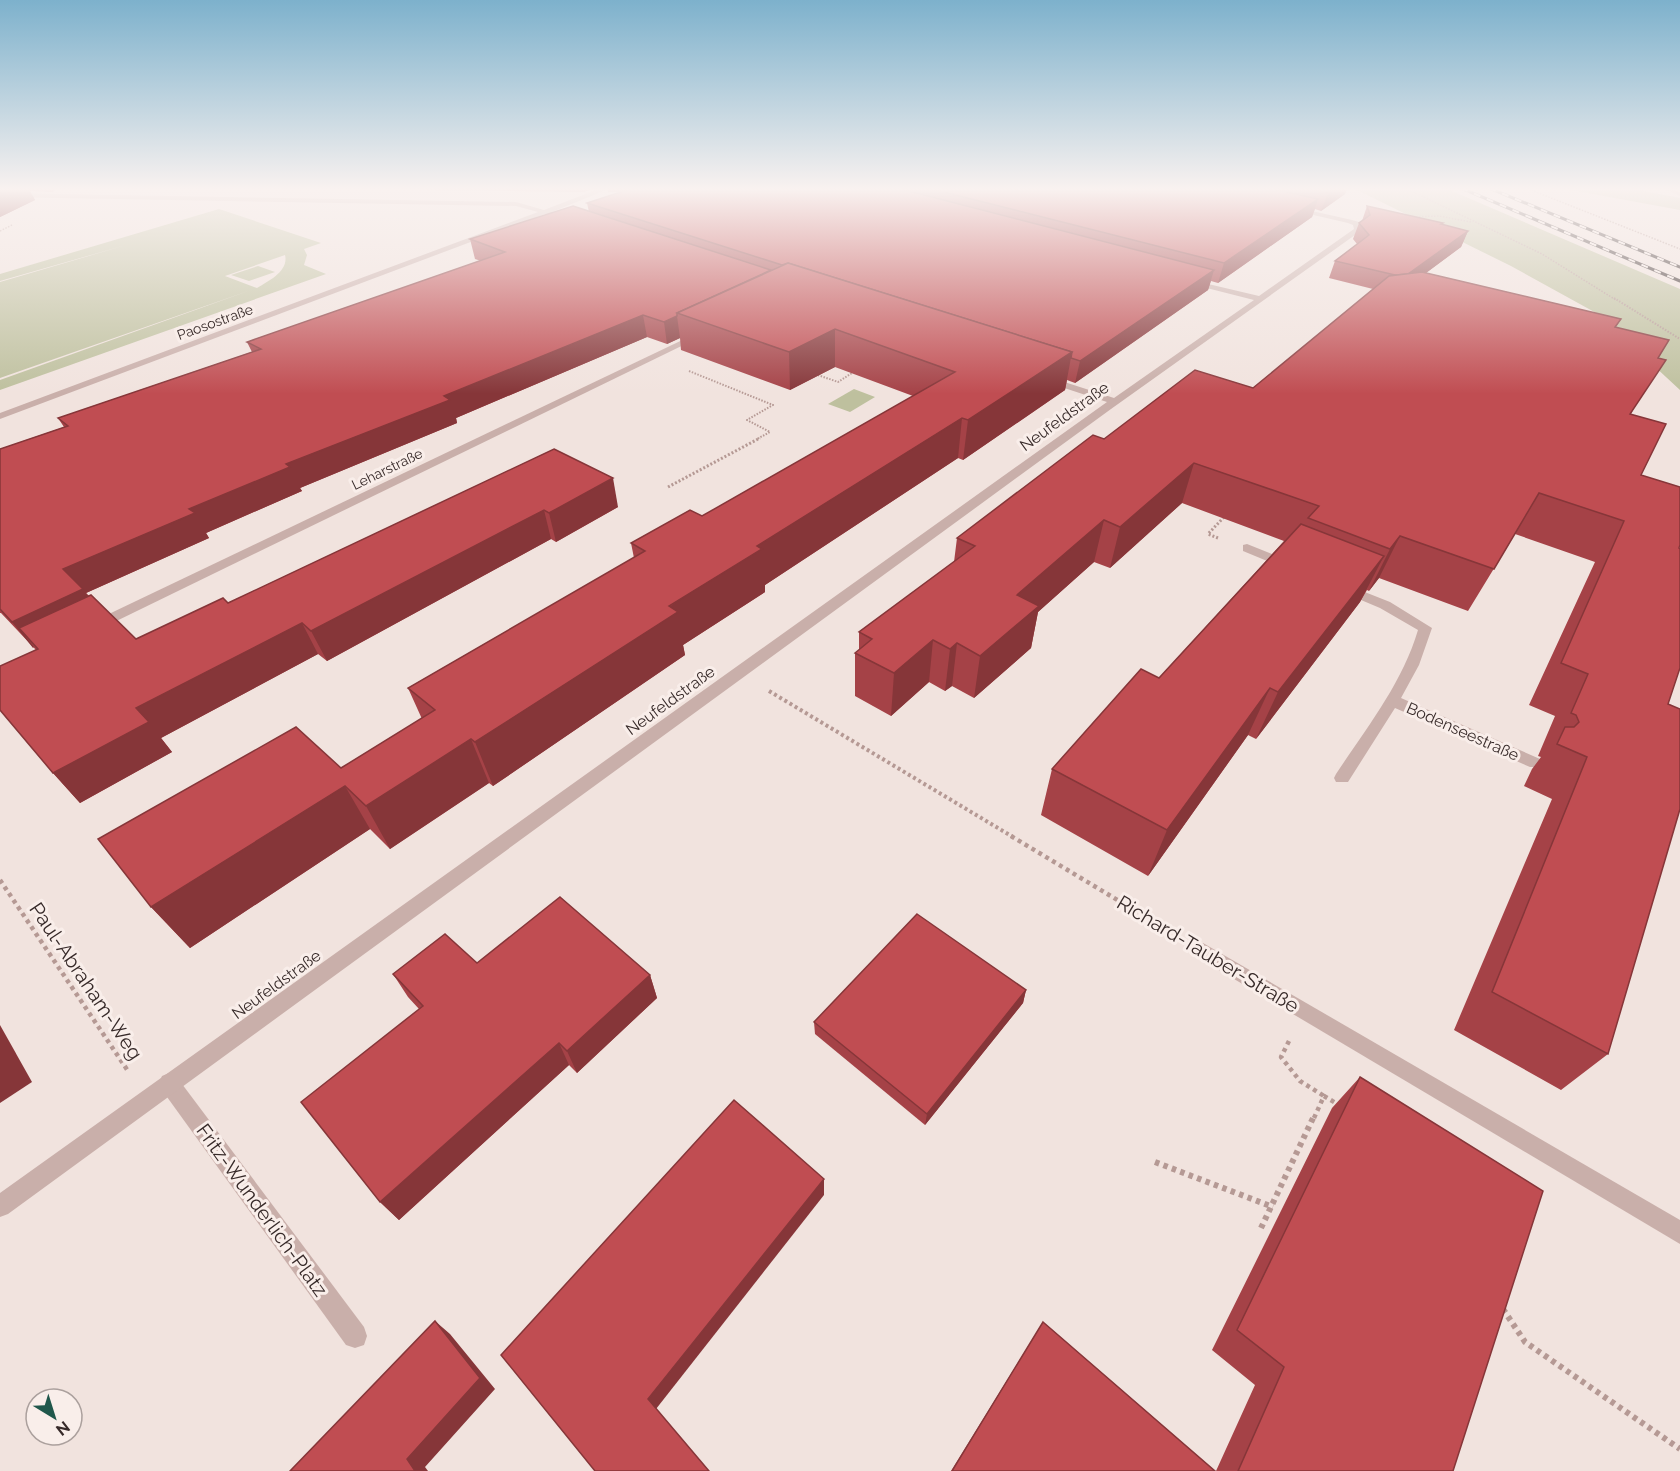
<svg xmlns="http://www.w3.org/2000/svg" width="1680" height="1471" font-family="Raleway,sans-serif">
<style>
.green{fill:#bec09e;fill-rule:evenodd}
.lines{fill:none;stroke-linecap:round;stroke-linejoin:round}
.path-far5{stroke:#b59994;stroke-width:1.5;stroke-dasharray:1.5 1.5;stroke-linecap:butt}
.path-far4{stroke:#b59994;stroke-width:2;stroke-dasharray:1.5 1.5;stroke-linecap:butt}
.path-far3{stroke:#b59994;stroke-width:3;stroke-dasharray:2 2;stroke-linecap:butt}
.path-far2{stroke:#b59994;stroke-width:4;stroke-dasharray:3 3;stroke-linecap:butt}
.path-far1{stroke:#b59994;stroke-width:4.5;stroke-dasharray:4 4;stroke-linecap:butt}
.path{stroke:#b59994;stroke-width:6;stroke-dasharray:4.5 4.5;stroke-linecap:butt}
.lane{fill:#c9afaa;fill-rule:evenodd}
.street{fill:#c9afaa;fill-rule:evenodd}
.rail-casing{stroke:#372a29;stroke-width:3}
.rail{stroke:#f9eeea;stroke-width:2;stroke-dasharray:7;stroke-linecap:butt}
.wall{fill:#a54247}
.shaded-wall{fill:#863639}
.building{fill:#c04d52;stroke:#863639;stroke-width:1.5}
.labels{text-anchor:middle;stroke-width:6;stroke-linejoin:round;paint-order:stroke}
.far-street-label{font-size:14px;fill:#372a29;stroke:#f9eeea}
.street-label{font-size:16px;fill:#372a29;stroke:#f9eeea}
.near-street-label{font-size:20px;fill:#372a29;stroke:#f9eeea}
</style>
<rect width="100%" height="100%" fill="#f1e3de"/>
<!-- green -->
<g class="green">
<polygon points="1353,188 1445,188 1680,289 1680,390 1598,314 1511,266"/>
<polygon points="1560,188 1628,188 1680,198 1680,210"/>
<path d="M219,209L321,243L304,249L307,255L304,265L326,274L0,390V380L251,290L0,378V282L126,245L0,281V274ZM285,255C289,271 269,281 257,288L225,276Z"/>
<polygon points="258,266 275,272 249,281 231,275"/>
<polygon points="854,389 875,397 850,412 828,404"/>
</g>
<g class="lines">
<!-- path-far5 -->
<g class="path-far5">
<polyline points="1405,188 1542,254 1616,300"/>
<polyline points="1526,188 1680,249"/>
<polyline points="1407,217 1439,216 1471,222"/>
<polyline points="0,231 12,225"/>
</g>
<!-- path-far4 -->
<g class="path-far4">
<polyline points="1614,298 1680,339"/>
<polyline points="689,371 773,405 747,420 770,432 757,439"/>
<polyline points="815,374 838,382 852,373"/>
</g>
<!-- path-far3 -->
<g class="path-far3">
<polyline points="668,487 760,438"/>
<polyline points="1218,538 1208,534 1225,516"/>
</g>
<!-- path-far2 -->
<polyline class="path-far2" points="769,691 1013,837"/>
<!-- path-far1 -->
<g class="path-far1">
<polyline points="1011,836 1174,934"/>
<polyline points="0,880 128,1071"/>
<polyline points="1289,1041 1281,1057 1300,1081 1324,1096"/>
<polyline points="1314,1118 1324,1096 1339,1105"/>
</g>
<!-- path -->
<g class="path">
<polyline points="1155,1162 1273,1207"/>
<polyline points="1261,1228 1314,1116"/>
<polyline points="1503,1309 1525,1342 1680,1449"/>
</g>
<!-- lane -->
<g class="lane">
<polygon points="1664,188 1680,192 1680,196 1665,189"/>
<polygon points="1247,544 1292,562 1294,565 1288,569 1284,568 1243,551 1243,545"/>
<path d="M1347,585L1390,602L1432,628L1419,665L1401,698L1540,759L1543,763L1540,767H1530L1395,708L1348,782H1336L1334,778L1336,774C1367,727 1402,684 1418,630L1380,608L1342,592L1341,589L1342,586Z"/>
<polygon points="169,1073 176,1076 364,1327 367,1336 364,1345 355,1348 346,1345 162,1090 159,1083 162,1076"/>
</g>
<!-- street -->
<g class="street">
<polygon points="601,188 611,188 552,212 573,218 573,220 545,214 0,419 0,413 538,212 516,206 0,197 0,193 516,202 544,210"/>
<polygon points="1294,207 1352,220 1359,222 1362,230 1111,409 8,1214 0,1217 0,1193 1107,402 1046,382 1046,378 1052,378 1114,398 1254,300 1187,283 1187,279 1259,296 1354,229 1353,225 1348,223 1292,210"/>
<polygon points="695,334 702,336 100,629 90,629 88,626 90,623"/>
<polygon points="1203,943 1680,1220 1680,1244 1197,957 1194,951 1197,945"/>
</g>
<defs>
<g id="rail">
<polyline points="1461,188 1680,281"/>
<polyline points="1489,188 1680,267"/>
</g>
</defs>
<!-- rail casing -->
<use href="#rail" class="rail-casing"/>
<!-- rail -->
<use href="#rail" class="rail"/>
</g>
<!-- wall -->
<g class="wall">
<polygon points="0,188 59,188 52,192 30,191 35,200 0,217"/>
<polygon points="280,188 596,188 583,192"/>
<polygon points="608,188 1347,188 1345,194 1321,211 1315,209 1312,217 1218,283 1211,281 1208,290 1075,383 1067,380 1065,390 963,460 958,458 765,585 765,592 683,645 685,655 493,786 489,783 390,849 370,829 190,948 151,907 341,768 422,719 408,688 634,558 631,543 702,516 913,396 835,367 790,390 681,350 680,338 667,344 647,337 456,418 457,423 300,488 302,491 206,533 209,538 86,593 136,639 228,603 554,449 618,507 556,542 551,539 327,661 318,654 161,738 172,752 80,803 53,773 36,650 1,613 0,613 0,449 64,427 58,418 252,352 247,342 481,261 475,259 470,239 589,212 587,203 621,192 608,192"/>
<polygon points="1367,206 1468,231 1461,247 1426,273 1621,319 1616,327 1658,358 1631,414 1641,475 1679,548 1668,704 1608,1054 1561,1090 1454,1030 1552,799 1524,786 1532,769 1541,757 1538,756 1555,716 1529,705 1595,562 1515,534 1468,611 1379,578 1369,591 1367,590 1360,602 1256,739 1248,735 1148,876 1041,815 1052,769 1159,678 1284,541 1182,503 1110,568 1094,562 1038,612 1031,648 974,698 952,686 945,691 929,682 891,716 855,696 855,653 859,650 859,632 954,562 957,538 1104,439 1253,388 1373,289 1329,278 1335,261 1357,244 1353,239 1359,223 1362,221"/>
<polygon points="477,963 650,975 657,998 577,1073 569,1065 399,1220 380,1202 419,1009 408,997 393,974"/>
<polygon points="1026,990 1023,1003 925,1125 815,1034 814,1022"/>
<polygon points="1360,1077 1453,1471 1216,1471 1255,1385 1212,1350 1332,1108"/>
<polygon points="1043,1322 1215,1471 951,1471"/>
</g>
<!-- shaded-wall -->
<g class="shaded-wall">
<polygon points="0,188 28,188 35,200 0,217"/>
<polygon points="50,188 59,188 52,192"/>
<polygon points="583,188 596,188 583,192"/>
<polygon points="1334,188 1347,188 1345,194 1321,211 1328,193"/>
<polygon points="1318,199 1312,217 1218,283 1224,263"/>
<polygon points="1468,231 1461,247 1396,295 1404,277"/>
<polygon points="1214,270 1208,290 1075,383 1080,361"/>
<polygon points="643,315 647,337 456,418 457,423 300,488 302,491 206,533 209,538 86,593 102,615 19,628 34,647 33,648 12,622 63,569 189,509 286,464 444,396"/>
<polygon points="677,316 680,338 667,344 664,322"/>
<polygon points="835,329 835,367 790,390 789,352"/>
<polygon points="1072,352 1065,390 963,460 968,420"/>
<polygon points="962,418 958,458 765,585 765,592 683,645 685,655 493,786 475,742 757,546"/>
<polygon points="1194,463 1182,503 1110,568 1120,527"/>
<polygon points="613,478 618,507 556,542 549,513"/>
<polygon points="544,510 551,539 327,661 311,631"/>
<polygon points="1104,520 1094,562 1038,612 1031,648 974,698 980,656 1017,595"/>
<polygon points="1400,536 1379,578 1369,591 1390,549"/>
<polygon points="1384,556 1360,602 1256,739 1278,692"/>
<polygon points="302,623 318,654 161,738 172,752 80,803 53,773 136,708"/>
<polygon points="933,640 929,682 891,716 894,673"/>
<polygon points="957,643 952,686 945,691 950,649"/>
<polygon points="1270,688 1248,735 1148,876 1167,830"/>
<polygon points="471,739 489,783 390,849 366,806"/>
<polygon points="345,786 370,829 190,948 151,907"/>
<polygon points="650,975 657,998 577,1073 567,1051"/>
<polygon points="1026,990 1023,1003 925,1125 927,1114"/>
<polygon points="0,1025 32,1082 0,1103"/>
<polygon points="559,1043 569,1065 399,1220 380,1202"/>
<polygon points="824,1179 824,1195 656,1409 648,1399"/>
<polygon points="435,1321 450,1334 495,1389 425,1467 428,1471 415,1471 407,1459"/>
</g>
<!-- building -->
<g class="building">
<polygon points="633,188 897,188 1214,270 1080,361 1071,358 1072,352 788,263 782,265 587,203"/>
<polygon points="928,188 1269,188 1318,199 1224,263"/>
<polygon points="1307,188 1334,188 1328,193"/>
<polygon points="573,206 771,270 677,313 677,316 664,322 643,315 444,396 450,400 286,464 290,467 189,509 195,513 63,569 83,589 12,622 0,609 0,449 68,426 58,418 261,349 247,342 505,252 470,239"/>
<polygon points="1367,206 1443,223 1441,224 1468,231 1408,274 1395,275 1335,261 1369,235 1359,223 1370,215"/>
<polygon points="788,263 1072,352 968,420 962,418 757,546 762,549 669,606 678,612 475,742 471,739 366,806 345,786 151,907 98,839 296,727 341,768 435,710 408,688 645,551 631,543 690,510 702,516 955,372 835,329 789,352 677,313"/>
<polygon points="1422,272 1621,319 1615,327 1669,340 1658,358 1666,360 1630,414 1666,424 1641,475 1680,487 1680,545 1679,548 1680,549 1680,668 1668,704 1680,709 1680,809 1608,1054 1492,992 1587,757 1557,744 1565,727 1574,727 1579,722 1576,715 1571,713 1588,674 1561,663 1624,521 1539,493 1494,569 1400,536 1390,549 1308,518 1319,506 1194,463 1120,527 1104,520 1017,595 1039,606 980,656 957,643 950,649 933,640 894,673 855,653 872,639 859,632 975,546 957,538 1093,435 1104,439 1195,370 1253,388 1389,276"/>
<polygon points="554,449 613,478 549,513 544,510 311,631 302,623 136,708 149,722 53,773 0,710 0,666 38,649 19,628 91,595 136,639 223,598 228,603"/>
<polygon points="1301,524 1384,556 1278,692 1270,688 1167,830 1052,769 1141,669 1159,678"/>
<polygon points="560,897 650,975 567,1051 559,1043 380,1202 301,1102 423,1006 393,974 445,934 477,963"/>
<polygon points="917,914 1026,990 927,1114 814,1022"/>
<polygon points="1360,1077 1543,1191 1453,1471 1238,1471 1284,1367 1237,1330"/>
<polygon points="734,1100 824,1179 648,1399 709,1471 595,1471 501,1355"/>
<polygon points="435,1321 480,1378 407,1459 415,1471 290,1471"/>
<polygon points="1043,1322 1215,1471 952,1471"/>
</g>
<!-- sky -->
<linearGradient id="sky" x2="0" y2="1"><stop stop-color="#7db1cc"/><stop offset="0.48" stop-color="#f9f2f0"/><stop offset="1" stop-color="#f9f2f0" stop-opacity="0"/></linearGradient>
<rect width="1680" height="394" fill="url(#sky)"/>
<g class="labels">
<!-- far-street labels -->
<g class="far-street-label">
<text transform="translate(215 322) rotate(-20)" y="5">Paosostraße</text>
<text transform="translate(387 469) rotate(-26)" y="5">Leharstraße</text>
</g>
<!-- street labels -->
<g class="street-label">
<text transform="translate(1064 416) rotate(-36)" y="6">Neufeldstraße</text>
<text transform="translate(670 700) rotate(-36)" y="6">Neufeldstraße</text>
<text transform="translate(1463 731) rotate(24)" y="6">Bodenseestraße</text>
<text transform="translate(276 984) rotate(-36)" y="6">Neufeldstraße</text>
</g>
<!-- near-street labels -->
<g class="near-street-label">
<text transform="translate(1208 954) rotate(31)" y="7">Richard-Tauber-Straße</text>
<text transform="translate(86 981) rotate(56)" y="7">Paul-Abraham-Weg</text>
<text transform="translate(262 1210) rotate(54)" y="7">Fritz-Wunderlich-Platz</text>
</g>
</g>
<!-- north arrow -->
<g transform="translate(54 1417) rotate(142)"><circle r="28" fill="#f9eeea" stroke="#aba09d" stroke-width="1.5"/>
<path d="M0-4.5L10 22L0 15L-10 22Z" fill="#20574b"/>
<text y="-9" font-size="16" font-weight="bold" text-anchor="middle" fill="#372a29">N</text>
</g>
</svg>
